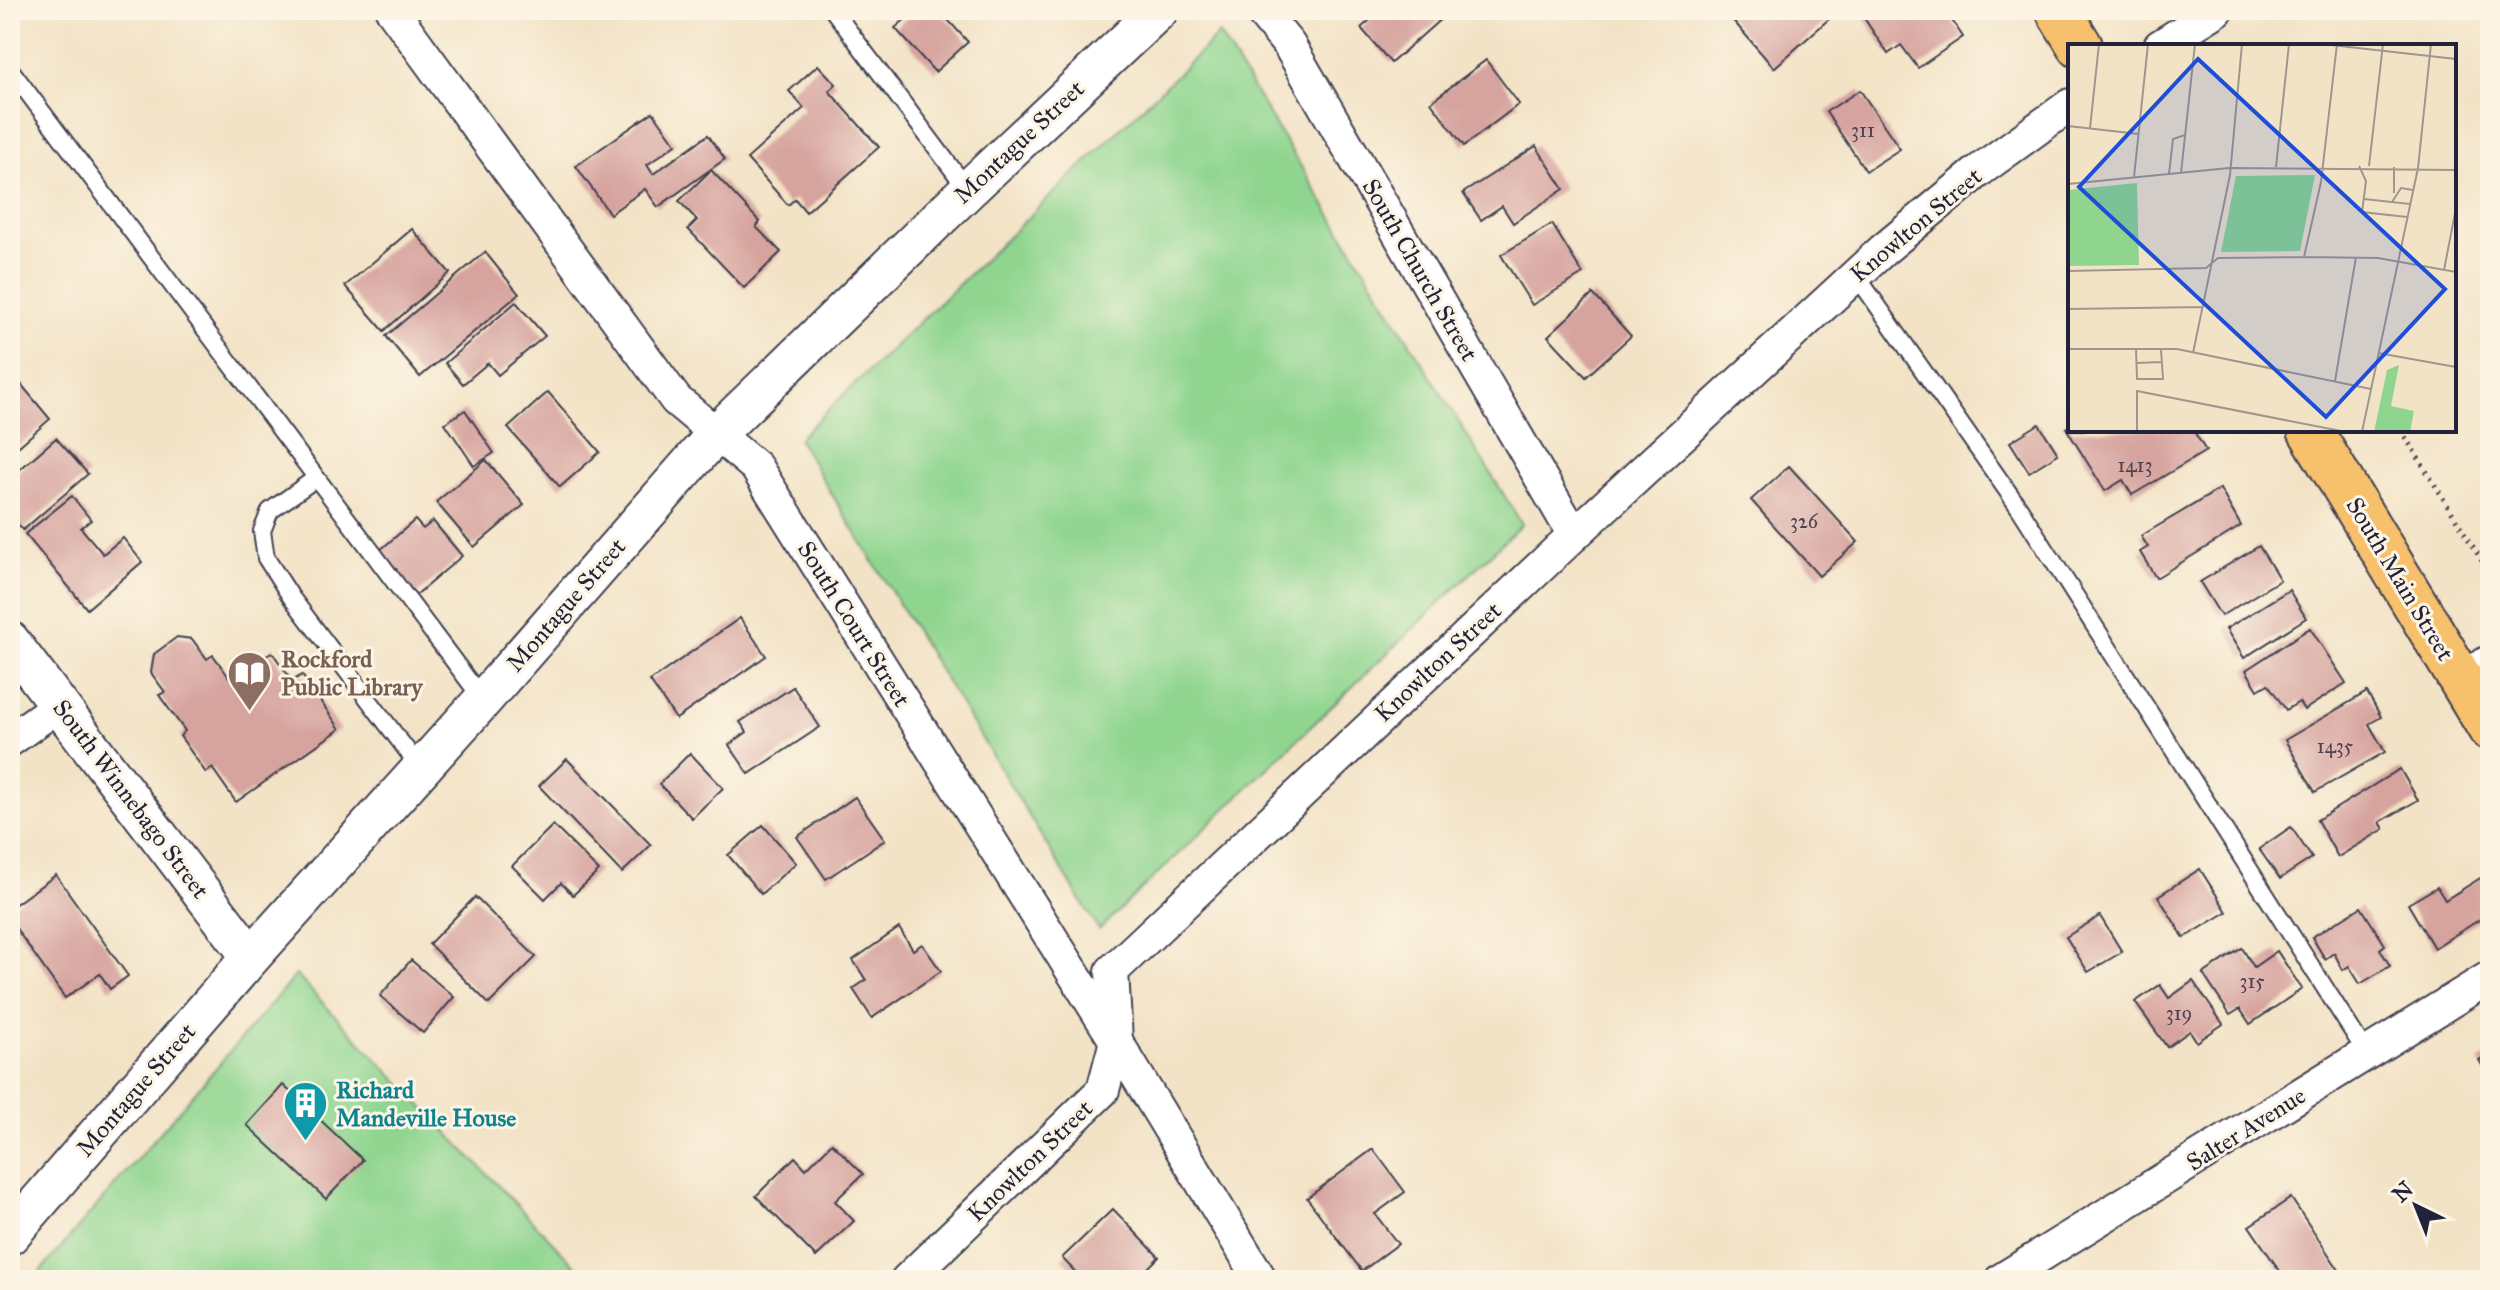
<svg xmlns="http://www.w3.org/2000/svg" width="2500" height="1290" font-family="'IM FELL Great Primer',serif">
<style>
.green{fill:#8fd58f;stroke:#587c65;stroke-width:2}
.building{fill:#d6a39e}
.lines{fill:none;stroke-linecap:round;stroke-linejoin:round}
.service-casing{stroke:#413f50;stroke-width:20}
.minor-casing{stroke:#413f50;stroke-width:36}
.tertiary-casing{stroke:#413f50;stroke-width:42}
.primary-casing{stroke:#413f50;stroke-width:48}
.path{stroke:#413f50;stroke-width:5;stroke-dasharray:2 6;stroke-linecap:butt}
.service{stroke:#fff;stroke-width:16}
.minor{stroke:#fff;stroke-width:32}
.tertiary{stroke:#fff;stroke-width:38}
.primary{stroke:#f7c06c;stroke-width:44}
.labels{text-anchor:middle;stroke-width:6;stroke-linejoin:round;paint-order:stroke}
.number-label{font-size:20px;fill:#4f4254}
.street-label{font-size:24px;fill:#22223b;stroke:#fcf5e5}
.education-label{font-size:24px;font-weight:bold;fill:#785e54;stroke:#fcf5e5;text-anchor:start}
.culture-label{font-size:24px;font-weight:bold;fill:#0d838f;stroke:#fcf5e5;text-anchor:start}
.inset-road{fill:none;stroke:#9f968e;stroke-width:2}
.view{fill:#1d4ed8;fill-opacity:0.15;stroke:#1d4ed8;stroke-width:4}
.inset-edge{fill:none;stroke:#22223b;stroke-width:4}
</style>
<rect width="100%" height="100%" fill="#fcf5e5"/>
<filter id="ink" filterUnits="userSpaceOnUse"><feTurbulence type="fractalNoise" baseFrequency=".0125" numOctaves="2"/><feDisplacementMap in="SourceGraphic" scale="16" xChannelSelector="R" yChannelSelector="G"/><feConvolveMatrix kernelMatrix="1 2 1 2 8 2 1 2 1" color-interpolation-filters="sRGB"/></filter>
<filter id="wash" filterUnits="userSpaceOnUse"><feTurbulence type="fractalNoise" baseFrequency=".006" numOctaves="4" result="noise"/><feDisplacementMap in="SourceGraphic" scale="32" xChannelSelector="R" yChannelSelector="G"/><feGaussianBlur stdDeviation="1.8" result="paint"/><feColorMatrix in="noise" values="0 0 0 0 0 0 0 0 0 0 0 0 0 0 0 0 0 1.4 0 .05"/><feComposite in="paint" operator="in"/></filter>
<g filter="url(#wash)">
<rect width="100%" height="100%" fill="#f3e3c6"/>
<!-- green -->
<g class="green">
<polygon points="1219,34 1522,524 1099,930 798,439"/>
<polygon points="296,975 589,1280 33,1280"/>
</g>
<g id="blocks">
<!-- building -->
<g class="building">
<polygon points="916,10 939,10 968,42 935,72 895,28"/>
<polygon points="1381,10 1451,10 1391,63 1361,28"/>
<polygon points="1724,10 1839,10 1774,68"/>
<polygon points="1875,10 1925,10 1927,13 1931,10 1945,10 1963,37 1918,68 1901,45 1888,54 1864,18"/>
<polygon points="1486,60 1519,104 1464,146 1431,102"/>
<polygon points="818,65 836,84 829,91 879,147 806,212 795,199 788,205 747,159 804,108 789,91"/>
<polygon points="1860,90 1900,149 1866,171 1826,112"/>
<polygon points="653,112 676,144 647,165 653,174 708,135 725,159 658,207 645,189 610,214 576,166"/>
<polygon points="1536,146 1564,189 1513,223 1502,206 1481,220 1463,193"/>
<polygon points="711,170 760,222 756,227 781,252 744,288 688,229 697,220 679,201"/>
<polygon points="1552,224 1583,274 1532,305 1501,255"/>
<polygon points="412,229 450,273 384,331 345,286"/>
<polygon points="485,252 519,294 420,377 386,336"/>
<polygon points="1593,294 1631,336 1586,377 1548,336"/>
<polygon points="516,302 545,336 498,375 488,363 463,384 445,363"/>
<polygon points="20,383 50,419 10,454 10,392"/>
<polygon points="548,392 600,452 560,487 508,428"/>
<polygon points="465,410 494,453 474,466 445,423"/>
<polygon points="2039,424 2058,454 2029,472 2010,442"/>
<polygon points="2070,426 2070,430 2193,430 2206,451 2132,495 2123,480 2105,491 2066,428"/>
<polygon points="56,438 88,474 23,530 10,515 10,478"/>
<polygon points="486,460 524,505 474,547 436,502"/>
<polygon points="1789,466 1858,542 1819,576 1751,500"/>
<polygon points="2220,489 2241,526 2156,578 2140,552 2148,547 2141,536"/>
<polygon points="72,496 91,520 81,528 103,554 123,538 142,562 87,609 25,534"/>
<polygon points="415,520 423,529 433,521 462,556 416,595 379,551"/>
<polygon points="2259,546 2280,580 2221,616 2200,582"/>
<polygon points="2289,590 2306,618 2244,658 2226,629"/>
<polygon points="740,618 766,656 676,719 650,681"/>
<polygon points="2310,628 2346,683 2304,710 2299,702 2286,710 2268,684 2258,690 2246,670"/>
<polygon points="177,637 192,639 207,659 213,655 232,681 272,652 292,681 302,675 340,729 236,802 212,768 206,773 180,736 185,731 159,695 165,692 151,673 154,654"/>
<polygon points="793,687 820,727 749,774 729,745 747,732 740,722"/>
<polygon points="2367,692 2381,717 2369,724 2385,752 2315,792 2285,740"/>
<polygon points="690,753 723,788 692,818 659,784"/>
<polygon points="567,759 651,845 622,873 539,786"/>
<polygon points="2400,769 2418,800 2380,822 2384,829 2338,857 2317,820"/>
<polygon points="855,797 885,840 826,879 797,837"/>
<polygon points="553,825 599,871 573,895 561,883 545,899 512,866"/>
<polygon points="763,825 796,863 761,894 728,855"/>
<polygon points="2291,827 2312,858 2280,879 2259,849"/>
<polygon points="2200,869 2227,912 2184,938 2158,896"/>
<polygon points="2490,872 2490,913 2434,948 2408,904 2437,887 2445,900"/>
<polygon points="56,875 128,976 110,989 100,974 65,998 10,920 10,908"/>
<polygon points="475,897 536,957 489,1004 429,944"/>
<polygon points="2361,907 2385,945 2380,949 2390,966 2360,984 2349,966 2343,970 2334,953 2325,959 2312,937"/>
<polygon points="2100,916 2122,952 2088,972 2066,937"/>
<polygon points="899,928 913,950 922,944 941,971 872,1018 853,989 866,980 853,960"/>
<polygon points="2242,948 2254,967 2277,951 2302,989 2250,1024 2240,1009 2230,1015 2203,974"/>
<polygon points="411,960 454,997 423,1033 380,996"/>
<polygon points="2193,981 2223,1024 2197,1042 2190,1031 2167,1047 2135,1002 2160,985 2169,998"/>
<polygon points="2490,1054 2490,1079 2479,1060"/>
<polygon points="283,1085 363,1160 326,1199 247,1125"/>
<polygon points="832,1143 863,1174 835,1201 854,1221 816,1257 756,1196 795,1157 806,1169"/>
<polygon points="1373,1149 1405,1192 1375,1214 1398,1244 1362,1271 1307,1198"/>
<polygon points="2291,1198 2341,1273 2331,1280 2306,1280 2301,1273 2291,1280 2286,1280 2249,1226"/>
<polygon points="1113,1209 1159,1257 1136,1280 1083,1280 1062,1258"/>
</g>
</g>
</g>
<g filter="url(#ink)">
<use href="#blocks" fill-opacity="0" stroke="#413f50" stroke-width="2"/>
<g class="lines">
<defs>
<g id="service">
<polyline points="833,10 968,190"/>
<polyline points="10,69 483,700"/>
<polyline points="1856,275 2020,509 2367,1054"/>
<polyline points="316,478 270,511 262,531 266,558 291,597 421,769"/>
</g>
<g id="minor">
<polyline points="392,10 676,400 756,467 1116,1041 1261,1280"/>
<polyline points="1260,10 1289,45 1574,535"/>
<polyline points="2160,46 2217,10"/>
<polyline points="2460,680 2490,661"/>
<polyline points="10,740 59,705"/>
<polyline points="907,1280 1103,1090 1116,1041 1112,971 1574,535 1883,250 1980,170 2070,105"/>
<polyline points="2001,1280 2490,977"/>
</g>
<g id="tertiary">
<polyline points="10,641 251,957"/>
<polyline points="10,1235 251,957 483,700 716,434 968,190 1159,10"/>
</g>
<g id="primary">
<polyline points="2058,10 2080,46"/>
<polyline points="2310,430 2490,728"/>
</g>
</defs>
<!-- service casing -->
<use href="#service" class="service-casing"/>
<!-- minor casing -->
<use href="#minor" class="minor-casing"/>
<!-- tertiary casing -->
<use href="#tertiary" class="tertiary-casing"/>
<!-- primary casing -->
<use href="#primary" class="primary-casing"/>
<!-- path -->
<polyline class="path" points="2401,430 2490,574"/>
<!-- service -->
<use href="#service" class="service"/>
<!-- minor -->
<use href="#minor" class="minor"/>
<!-- tertiary -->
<use href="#tertiary" class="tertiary"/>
<!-- primary -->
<use href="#primary" class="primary"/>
</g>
</g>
<!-- icons -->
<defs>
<symbol id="library-pin" viewBox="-11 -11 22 30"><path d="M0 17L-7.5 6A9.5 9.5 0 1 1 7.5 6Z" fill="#8d6e63" stroke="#fcf5e5"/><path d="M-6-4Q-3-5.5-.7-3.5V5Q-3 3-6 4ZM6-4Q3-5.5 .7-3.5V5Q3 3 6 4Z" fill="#fff"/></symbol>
<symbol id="building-pin" viewBox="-11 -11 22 30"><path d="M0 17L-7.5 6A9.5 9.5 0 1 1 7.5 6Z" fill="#0f9aa8" stroke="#fcf5e5"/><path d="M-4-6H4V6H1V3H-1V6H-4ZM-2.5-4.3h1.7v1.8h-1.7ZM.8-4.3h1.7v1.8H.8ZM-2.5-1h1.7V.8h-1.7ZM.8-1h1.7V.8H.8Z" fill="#fff"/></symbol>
</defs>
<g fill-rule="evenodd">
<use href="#library-pin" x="224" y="648" width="51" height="69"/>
<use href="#building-pin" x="280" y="1078" width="51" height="69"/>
</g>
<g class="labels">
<!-- number labels -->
<g class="number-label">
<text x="1863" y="137">311</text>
<text x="2135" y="472">1413</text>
<text x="1804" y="528">326</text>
<text x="2335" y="753">1435</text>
<text x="2252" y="988">315</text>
<text x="2179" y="1020">319</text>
</g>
<!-- street labels -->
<g class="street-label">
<text transform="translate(1019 142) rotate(-43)" y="8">Montague Street</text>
<text transform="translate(1916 225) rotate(-40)" y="8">Knowlton Street</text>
<text transform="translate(1420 270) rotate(60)" y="8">South Church Street</text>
<text transform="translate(2400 579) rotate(59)" y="8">South Main Street</text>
<text transform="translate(566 605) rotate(-49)" y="8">Montague Street</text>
<text transform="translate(854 624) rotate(58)" y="8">South Court Street</text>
<text transform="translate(1438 662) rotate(-43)" y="8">Knowlton Street</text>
<text transform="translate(131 799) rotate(53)" y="8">South Winnebago Street</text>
<text transform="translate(136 1090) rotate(-49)" y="8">Montague Street</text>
<text transform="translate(2246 1129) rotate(-32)" y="8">Salter Avenue</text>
<text transform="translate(1030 1161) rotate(-44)" y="8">Knowlton Street</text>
</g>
<!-- education labels -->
<g class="education-label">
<text x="281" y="667">Rockford<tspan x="281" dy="28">Public Library</tspan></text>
</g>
<!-- culture labels -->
<g class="culture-label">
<text x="336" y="1098">Richard<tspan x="336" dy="28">Mandeville House</tspan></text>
</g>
</g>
<!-- overview -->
<g transform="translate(2068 44)">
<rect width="388" height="388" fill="#f3e3c6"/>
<path d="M247,131L232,207L153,208L168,132ZM69,139L71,221L0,222V146ZM331,321L323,362L346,367L342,388H306L319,326Z" fill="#8fd58f"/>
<path class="inset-road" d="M254,0L388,15M0,82L71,90M22,84L31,0M291,122L298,137L294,168L339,173M301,122L315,0M208,123L221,0M113,129L127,0M101,130L105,95L117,91M66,133L80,0M0,140L161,124L388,126M326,149V123M296,155L342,160M324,158L333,144L345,146M236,213L253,138L269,0M376,226L388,164M0,227L138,224L150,214L236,213L310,214L388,228M0,265L135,263M0,305H109L303,345M68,305L69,335H95L93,305M125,309L162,131L174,0M310,309L388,323M69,319L93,318M267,337L288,213M69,388V347L278,388M294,388L350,124L363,0"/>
<path class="view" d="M130,15L377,245L258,373L11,143Z"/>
<rect width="388" height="388" class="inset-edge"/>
</g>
<!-- margin -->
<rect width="2500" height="1290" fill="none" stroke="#fcf5e5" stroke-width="40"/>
<!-- north arrow -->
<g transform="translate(2416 1206) rotate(317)" stroke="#fcf5e5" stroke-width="6" paint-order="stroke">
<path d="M0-6L14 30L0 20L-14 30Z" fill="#22223b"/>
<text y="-12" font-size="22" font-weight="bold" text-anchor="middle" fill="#22223b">N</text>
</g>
</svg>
